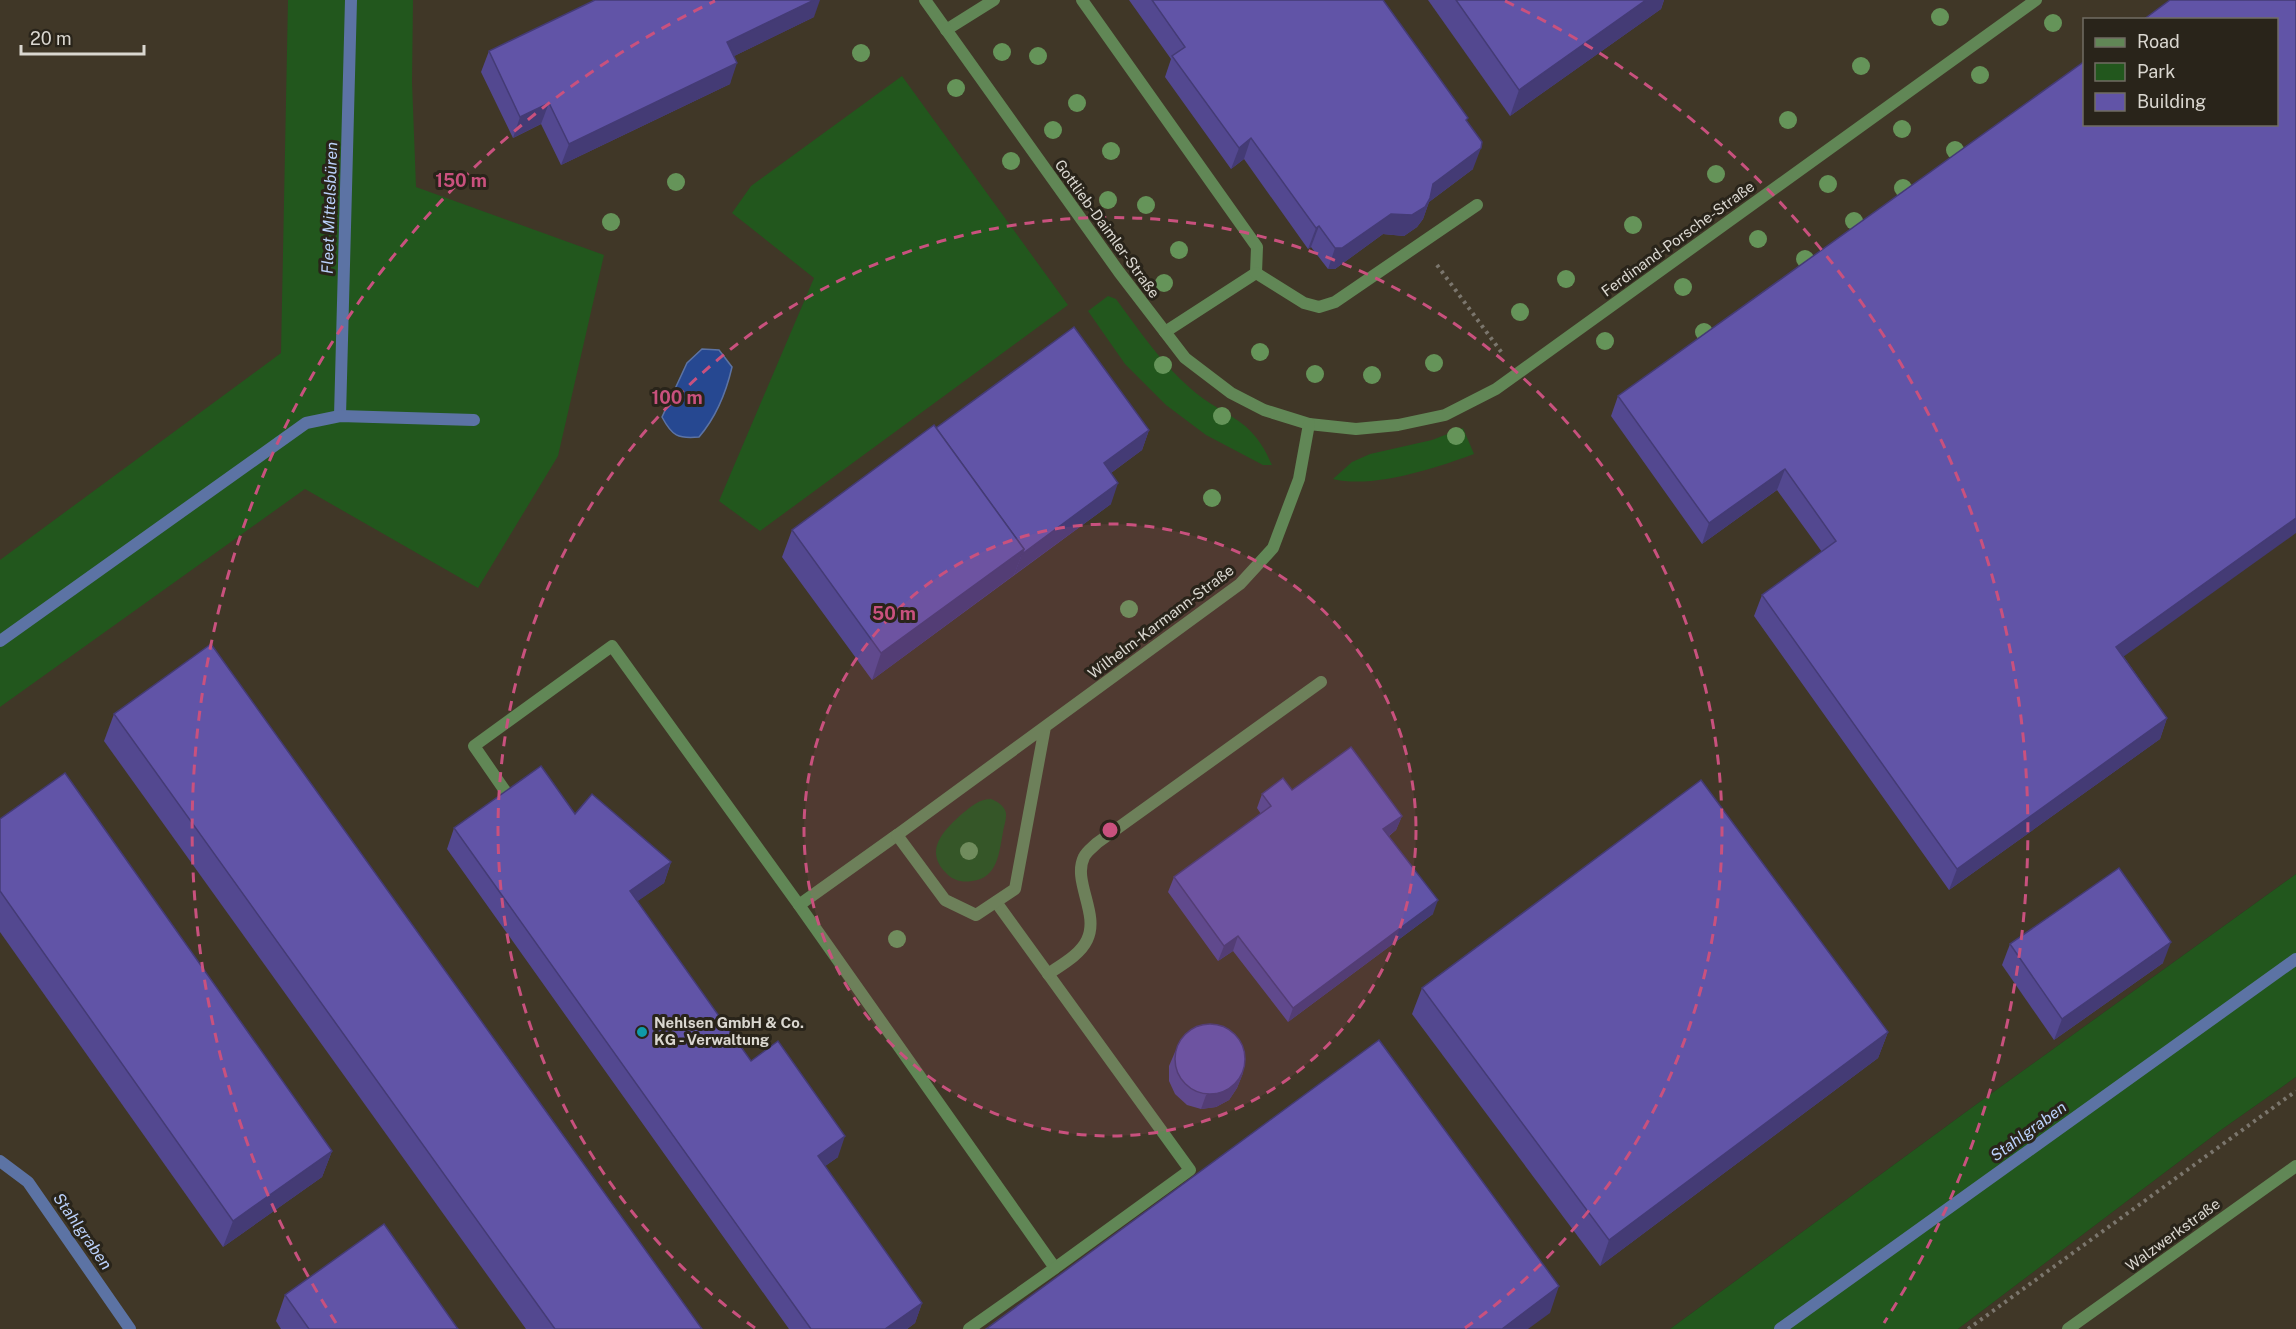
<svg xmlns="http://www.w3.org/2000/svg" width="2296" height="1329" font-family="'Public Sans',sans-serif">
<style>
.built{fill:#403727;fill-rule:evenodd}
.green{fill:#22571d}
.water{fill:#264891;stroke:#5c73a4;stroke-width:1.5}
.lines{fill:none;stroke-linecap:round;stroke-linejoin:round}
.stream{stroke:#5c73a4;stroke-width:12}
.path{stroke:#7b766d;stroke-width:4;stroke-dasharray:3 4.5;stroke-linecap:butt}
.lane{stroke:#618756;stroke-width:12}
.street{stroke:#618756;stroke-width:12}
.tree{fill:#659459}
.wall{fill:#534890}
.shaded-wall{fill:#443b75}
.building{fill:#6154a7;stroke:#443b75;stroke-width:1.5}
.ring{fill:none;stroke:#c9517e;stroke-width:3;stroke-dasharray:10 8}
.culture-dot{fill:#0f9aa8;stroke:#29241a;stroke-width:2}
.labels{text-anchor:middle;stroke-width:6;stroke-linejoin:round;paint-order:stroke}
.street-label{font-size:15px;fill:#dad7d0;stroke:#29241a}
.poi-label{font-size:15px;font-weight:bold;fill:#dad7d0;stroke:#29241a;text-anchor:start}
.water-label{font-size:16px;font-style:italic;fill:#bbd1fb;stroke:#29241a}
.centre{fill:#c9517e;stroke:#29241a;stroke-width:3}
.ring-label{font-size:18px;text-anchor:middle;font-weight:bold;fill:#c9517e;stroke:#29241a;stroke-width:6;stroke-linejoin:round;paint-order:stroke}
</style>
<rect width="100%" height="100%" fill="#332e23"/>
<!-- built -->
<g class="built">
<path d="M0,0H2296V874L1974,1106L1670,1329H0ZM2084,20H2276V124H2084Z"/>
<polygon points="2296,1077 2296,1329 1958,1329 2221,1130"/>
</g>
<!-- green -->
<g class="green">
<polygon points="288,0 413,0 412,82 416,187 604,255 558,456 478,588 305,489 0,707 0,560 281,353"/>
<polygon points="902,76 1068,305 760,531 719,501 814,278 732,213 751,186"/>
<path d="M1108,296L1116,299C1139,330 1161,363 1190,388C1225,419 1251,415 1272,465H1263L1206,435L1166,405L1125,364L1088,311Z"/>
<path d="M1463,428L1474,454C1436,468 1373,489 1333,479L1352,462L1370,454L1432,440Z"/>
<path d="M991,799C996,801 1002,804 1005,810C1008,816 1004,825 1003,832C999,853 998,878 972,881C962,883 953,880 947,874C922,850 945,829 963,813C972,806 979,799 991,799Z"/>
<polygon points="2296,874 2296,1077 2221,1130 1958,1329 1670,1329 1974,1106"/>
</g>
<!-- water -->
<path class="water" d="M702,349L719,350L732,367C726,393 717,416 699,437C678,439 672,436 662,417L687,363Z"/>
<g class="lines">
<!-- stream -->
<g class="stream">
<polyline points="340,416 351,0"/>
<polyline points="0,641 306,423 340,416 474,420"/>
<polyline points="0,1161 28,1182 130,1329"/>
<polyline points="1780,1329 2296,959"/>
</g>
<!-- path -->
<g class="path">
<polyline points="1437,265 1502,353"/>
<polyline points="1968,1329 2296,1091"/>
</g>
<!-- lane -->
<g class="lane">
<polyline points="1082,0 1257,247 1256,273 1165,332"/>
<polyline points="946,30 994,0"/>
<polyline points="1256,273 1304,303 1319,307 1335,302 1477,205"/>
<polyline points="510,798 474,746 612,646 799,905"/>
<polyline points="897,835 799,905 1055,1268 969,1329"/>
<polyline points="996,902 1190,1170 1055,1268"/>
<path d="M1048,974C1061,965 1080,955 1087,940C1100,914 1072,881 1084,857C1086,852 1093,847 1097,843L1321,682"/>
</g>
<!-- street -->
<g class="street">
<polyline points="925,0 1119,272 1185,358 1231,393 1264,410 1309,424 1356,429 1398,425 1445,415 1496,389 2036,0"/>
<polyline points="1045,727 1015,889 976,915 945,900 897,835 1240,584 1273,548 1299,479 1309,424"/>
<polyline points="2068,1329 2296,1166"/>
</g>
</g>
<!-- trees -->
<g class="tree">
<circle cx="1940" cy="17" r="9"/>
<circle cx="2053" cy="23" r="9"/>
<circle cx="1002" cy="52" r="9"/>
<circle cx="861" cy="53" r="9"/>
<circle cx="1038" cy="56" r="9"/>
<circle cx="1861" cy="66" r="9"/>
<circle cx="1980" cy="75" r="9"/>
<circle cx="956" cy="88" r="9"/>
<circle cx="1077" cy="103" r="9"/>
<circle cx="1788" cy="120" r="9"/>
<circle cx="1902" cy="129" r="9"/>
<circle cx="1053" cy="130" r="9"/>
<circle cx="1955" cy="150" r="9"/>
<circle cx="1111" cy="151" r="9"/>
<circle cx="1011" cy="161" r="9"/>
<circle cx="1716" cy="174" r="9"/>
<circle cx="676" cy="182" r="9"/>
<circle cx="1828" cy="184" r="9"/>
<circle cx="1903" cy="188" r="9"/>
<circle cx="1108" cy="200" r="9"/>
<circle cx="1146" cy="205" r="9"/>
<circle cx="1854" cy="221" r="9"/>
<circle cx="611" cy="222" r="9"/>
<circle cx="1633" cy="225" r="9"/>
<circle cx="1758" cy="239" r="9"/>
<circle cx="1179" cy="250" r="9"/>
<circle cx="1805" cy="259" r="9"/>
<circle cx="1566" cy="279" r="9"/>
<circle cx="1164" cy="283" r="9"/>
<circle cx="1683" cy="287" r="9"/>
<circle cx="1520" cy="312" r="9"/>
<circle cx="1704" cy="332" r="9"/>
<circle cx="1605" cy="341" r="9"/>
<circle cx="1260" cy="352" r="9"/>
<circle cx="1434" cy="363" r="9"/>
<circle cx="1163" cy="365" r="9"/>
<circle cx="1315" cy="374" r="9"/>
<circle cx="1372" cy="375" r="9"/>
<circle cx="1222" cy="416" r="9"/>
<circle cx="1456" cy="436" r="9"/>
<circle cx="1212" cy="498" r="9"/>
<circle cx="1129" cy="609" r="9"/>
<circle cx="969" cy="851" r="9"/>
<circle cx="897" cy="939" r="9"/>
</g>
<!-- wall -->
<g class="wall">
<polygon points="1129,0 1383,0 1467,121 1473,169 1429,202 1423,219 1417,227 1404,236 1383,234 1335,269 1328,269 1311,247 1308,249 1244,159 1231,169 1165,77 1171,59"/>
<polygon points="1428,0 1664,0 1661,9 1510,116"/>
<polygon points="814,17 734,56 730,84 561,165 541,124 513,138 481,72 489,51"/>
<polygon points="2085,61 2124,657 2167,718 2160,739 1949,890 1754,616 1762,595 1822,552 1777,490 1702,544 1611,416 1618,396"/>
<polygon points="936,428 1149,430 1142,450 1111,473 1111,504 872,680 782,557 792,530"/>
<polygon points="114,714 702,1329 526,1329 104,741"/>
<polygon points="1292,790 1402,816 1396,830 1389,836 1433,914 1288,1022 1233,951 1218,961 1168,892 1174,877 1261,814 1257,808 1262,794"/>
<polygon points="0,819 332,1151 322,1177 223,1247 0,932"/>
<polygon points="454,828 671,862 664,883 637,901 751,1061 838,1157 825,1166 922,1303 915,1323 907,1329 789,1329 447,849"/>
<polygon points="2010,944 2163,963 2054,1040 2002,965"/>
<polygon points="1422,988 1888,1032 1878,1058 1600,1266 1412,1014"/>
<polygon points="1175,1052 1243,1073 1237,1088 1229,1100 1216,1107 1201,1109 1187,1105 1175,1094 1169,1081 1169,1066"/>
<polygon points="285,1295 458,1329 281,1329 276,1321"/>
</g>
<!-- shaded-wall -->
<g class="shaded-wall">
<polygon points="814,0 820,0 814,17 720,63 727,42"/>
<polygon points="1646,0 1664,0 1661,9 1510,116 1519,90"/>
<polygon points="737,63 730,84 561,165 569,144"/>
<polygon points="549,103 541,124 513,138 520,117"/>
<polygon points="1251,138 1244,159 1231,169 1239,148"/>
<polygon points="1481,148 1473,169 1429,202 1423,219 1417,227 1404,236 1383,234 1335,269 1328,269 1335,248 1391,214"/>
<polygon points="1319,226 1311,247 1308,249 1316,228"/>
<polygon points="1149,430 1142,450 1096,484 1104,463"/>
<polygon points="1785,469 1777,490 1702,544 1709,523"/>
<polygon points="1118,483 1111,504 1014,575 1022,554"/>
<polygon points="2296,518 2296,533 2109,667 2116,647"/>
<polygon points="1024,549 1014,575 872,680 881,653"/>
<polygon points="2167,718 2160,739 1949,890 1957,869"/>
<polygon points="1402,816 1396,830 1378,844 1383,829"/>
<polygon points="671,862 664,883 622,912 630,891"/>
<polygon points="1438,900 1433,914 1288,1022 1293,1008"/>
<polygon points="1238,936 1233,951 1218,961 1224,946"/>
<polygon points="2171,942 2163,963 2054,1040 2062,1019"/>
<polygon points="1888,1032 1878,1058 1600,1266 1609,1240"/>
<polygon points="1243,1073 1237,1088 1229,1100 1216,1107 1201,1109 1206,1095"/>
<polygon points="845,1136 838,1157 810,1177 818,1156"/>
<polygon points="332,1151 322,1177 223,1247 233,1221"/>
<polygon points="1559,1286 1550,1313 1528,1329 1502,1329"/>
<polygon points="922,1303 915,1323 907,1329 885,1329"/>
</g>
<!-- building -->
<g class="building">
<polygon points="595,0 814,0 727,42 737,63 569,144 549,103 520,117 489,51"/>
<polygon points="1152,0 1383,0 1468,118 1466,120 1482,142 1481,148 1433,184 1430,198 1425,207 1412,215 1391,214 1342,248 1335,248 1319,226 1316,228 1251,138 1239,148 1172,56 1185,47"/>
<polygon points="1456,0 1646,0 1519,90"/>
<polygon points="2170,0 2296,0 2296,518 2116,647 2167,718 1957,869 1762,595 1836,541 1785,469 1709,523 1618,396 2085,61 2085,124 2277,124 2277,20 2143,20"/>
<polygon points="1074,327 1149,430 1104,463 1118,483 1022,554 1024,549 936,428"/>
<polygon points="934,425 1024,549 881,653 792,530"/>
<polygon points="211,644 702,1329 555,1329 114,714"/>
<polygon points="1351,747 1402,816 1383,829 1438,900 1293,1008 1238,936 1224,946 1174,877 1271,806 1262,794 1283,778 1292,790"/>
<polygon points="541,766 575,814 592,794 671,862 630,891 751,1061 778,1041 845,1136 818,1156 922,1303 885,1329 811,1329 454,828"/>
<polygon points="65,773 332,1151 233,1221 0,891 0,819"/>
<polygon points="1701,780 1888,1032 1609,1240 1422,988"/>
<polygon points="2119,868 2171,942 2062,1019 2010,944"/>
<circle cx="1210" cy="1059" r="35"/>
<polygon points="1379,1040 1559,1286 1502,1329 986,1329"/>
<polygon points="384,1224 458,1329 309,1329 285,1295"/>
</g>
<!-- distance rings -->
<circle cx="1110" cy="830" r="306" fill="#c9517e" fill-opacity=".12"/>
<g class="ring">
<circle cx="1110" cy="830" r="306"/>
<path d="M755 1328A612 612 0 1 1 1465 1328"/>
<path d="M336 1323A918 918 0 0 1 715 1M1505 1A918 918 0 0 1 1884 1323"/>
</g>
<!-- markers -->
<circle class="culture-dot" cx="642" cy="1032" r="6"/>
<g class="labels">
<!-- street labels -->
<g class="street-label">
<text transform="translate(1107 229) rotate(54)" y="5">Gottlieb-Daimler-Straße</text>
<text transform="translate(1678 239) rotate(-36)" y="5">Ferdinand-Porsche-Straße</text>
<text transform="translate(1161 622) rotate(-37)" y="5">Wilhelm-Karmann-Straße</text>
<text transform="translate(2173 1235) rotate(-36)" y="5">Walzwerkstraße</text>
</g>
<!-- poi labels -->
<g class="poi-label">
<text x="654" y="1028">Nehlsen GmbH &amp; Co.<tspan x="654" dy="17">KG - Verwaltung</tspan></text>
</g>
<!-- water labels -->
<g class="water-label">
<text transform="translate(329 208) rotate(-88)" y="6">Fleet Mittelsbüren</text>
<text transform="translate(2028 1131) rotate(-36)" y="6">Stahlgraben</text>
<text transform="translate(83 1231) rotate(55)" y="6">Stahlgraben</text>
</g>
</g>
<circle cx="1110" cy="830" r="9" class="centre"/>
<g class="ring-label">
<text x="461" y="187">150 m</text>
<text x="677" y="404">100 m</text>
<text x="894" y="620">50 m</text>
</g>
<!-- legend -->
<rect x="2083" y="18" width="195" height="108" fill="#29241a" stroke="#706c63" stroke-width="1.5"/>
<rect x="2095" y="38" width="30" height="9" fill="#618756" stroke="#706c63" stroke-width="1.5"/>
<text x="2137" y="48" font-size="18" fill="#dad7d0">Road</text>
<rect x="2095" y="63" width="30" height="18" fill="#22571d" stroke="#706c63" stroke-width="1.5"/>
<text x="2137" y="78" font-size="18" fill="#dad7d0">Park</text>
<rect x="2095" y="93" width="30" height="18" fill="#6154a7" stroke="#706c63" stroke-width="1.5"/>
<text x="2137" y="108" font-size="18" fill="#dad7d0">Building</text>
<!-- scale -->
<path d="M21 45v9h123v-9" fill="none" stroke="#dad7d0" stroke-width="3"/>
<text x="30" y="45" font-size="18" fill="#dad7d0" stroke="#29241a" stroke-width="4.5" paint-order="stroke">20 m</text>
</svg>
